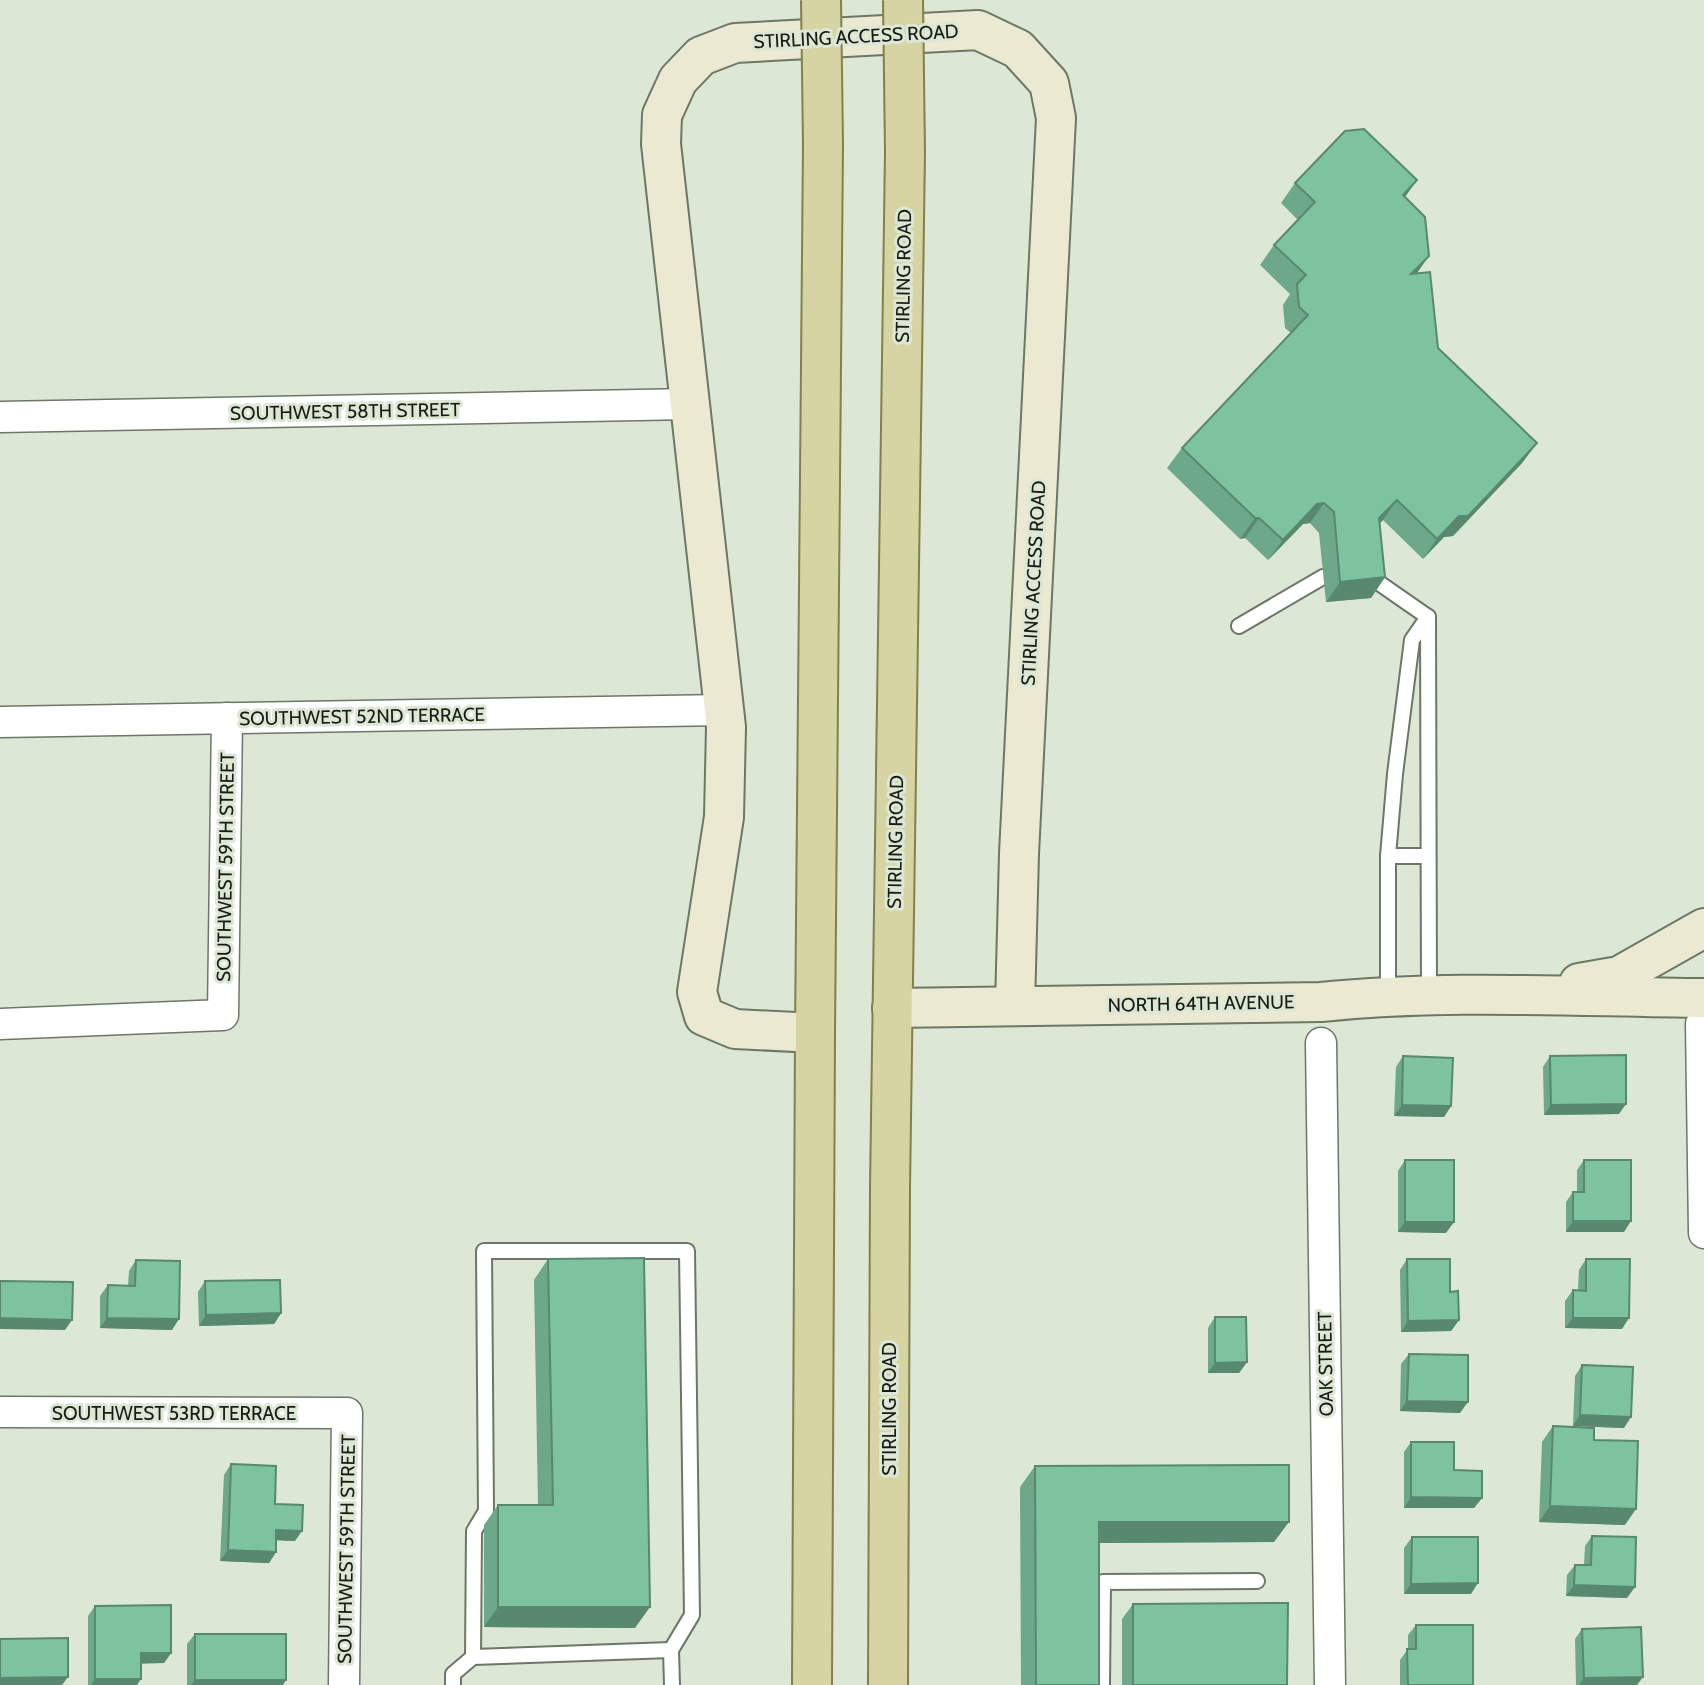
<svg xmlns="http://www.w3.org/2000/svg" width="1704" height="1685" font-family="Cabin,sans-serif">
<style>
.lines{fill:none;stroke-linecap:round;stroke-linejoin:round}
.lane-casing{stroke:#6d7767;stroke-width:18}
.street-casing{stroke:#6d7767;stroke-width:33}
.secondary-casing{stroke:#6d7767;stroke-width:42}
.primary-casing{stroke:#82814a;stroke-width:42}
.lane{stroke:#fff;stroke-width:14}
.street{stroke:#fff;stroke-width:30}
.secondary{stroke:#ebe9d1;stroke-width:38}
.primary{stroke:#d6d4a3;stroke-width:38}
.primary-bridge-casing{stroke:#82814a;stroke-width:42;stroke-linecap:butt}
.primary-bridge{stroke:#d6d4a3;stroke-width:38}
.wall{fill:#6ca889}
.shaded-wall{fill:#58886f}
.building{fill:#7ec39f;stroke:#58886f;stroke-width:2}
.labels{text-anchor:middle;stroke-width:6;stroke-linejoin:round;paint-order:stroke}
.street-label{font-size:19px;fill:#181c15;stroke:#dce7d5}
</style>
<rect width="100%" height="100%" fill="#dce7d5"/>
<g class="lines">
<defs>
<g id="lane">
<polyline points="1369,576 1428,617"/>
<polyline points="1428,617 1429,994"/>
<polyline points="1239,626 1323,577"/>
<polyline points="1388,856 1428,856"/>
<polyline points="1388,995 1388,856 1395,774 1412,640 1428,617"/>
<polyline points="473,1657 474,1531 486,1511 484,1251 687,1251 692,1615 671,1650 672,1685"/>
<polyline points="453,1685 453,1674 473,1657 671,1650"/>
<polyline points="1102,1685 1103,1582 1257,1581"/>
</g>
<g id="street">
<polyline points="0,417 690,404"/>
<polyline points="0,722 724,710"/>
<polyline points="0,1024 223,1015 227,718"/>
<polyline points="1701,1024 1704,1233"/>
<polyline points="1321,1043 1330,1685"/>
<polyline points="0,1412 347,1413 344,1685"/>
</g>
<g id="secondary">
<polyline points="1579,983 1619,976 1704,928"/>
<path d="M892,1008L1321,1002C1448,989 1576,997 1704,998"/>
<polyline points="815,1033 735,1029 704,1016 697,992 724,817 726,727 661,144 662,115 678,80 701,56 735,43 978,30 1018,49 1049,83 1056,118 1019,854 1015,1006"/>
</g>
<g id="primary">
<polyline points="812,1685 815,1033 823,144"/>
<polyline points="888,1685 890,1188 905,152"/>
</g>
</defs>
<!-- lane casing -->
<use href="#lane" class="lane-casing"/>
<!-- street casing -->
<use href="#street" class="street-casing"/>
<!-- secondary casing -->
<use href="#secondary" class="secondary-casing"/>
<!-- primary casing -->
<use href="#primary" class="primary-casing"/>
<!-- lane -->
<use href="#lane" class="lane"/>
<!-- street -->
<use href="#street" class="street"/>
<!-- secondary -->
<use href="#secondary" class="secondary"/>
<!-- primary -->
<use href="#primary" class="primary"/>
<defs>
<g id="primary-bridge">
<polyline points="821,0 823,144"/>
<polyline points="903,0 905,152"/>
</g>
</defs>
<!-- primary-bridge casing -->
<use href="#primary-bridge" class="primary-bridge-casing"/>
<!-- primary-bridge -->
<use href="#primary-bridge" class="primary-bridge"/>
</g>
<!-- wall -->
<g class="wall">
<polygon points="1295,183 1405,197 1417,274 1438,348 1537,443 1522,463 1453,536 1444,537 1423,559 1383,520 1380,523 1385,577 1371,598 1326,602 1319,533 1310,523 1303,524 1268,560 1245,538 1240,539 1167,468 1182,448 1291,333 1285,328 1283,305 1290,294 1260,265 1274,245 1298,220 1281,203"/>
<polygon points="1403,1056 1451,1106 1444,1117 1394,1116 1396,1067"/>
<polygon points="1550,1056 1619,1114 1544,1115 1543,1067"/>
<polygon points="1405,1160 1446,1233 1398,1232 1398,1171"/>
<polygon points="1584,1160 1624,1232 1566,1232 1566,1202 1573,1192 1577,1192 1577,1170"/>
<polygon points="548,1259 635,1628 484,1627 484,1525 498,1505 538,1505 534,1280"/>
<polygon points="1407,1259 1450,1292 1459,1320 1451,1331 1401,1332 1400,1270"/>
<polygon points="1586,1259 1622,1329 1565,1328 1565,1301 1573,1290 1578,1290 1579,1270"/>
<polygon points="136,1260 172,1330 100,1328 100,1296 108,1285 128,1286 129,1271"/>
<polygon points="205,1281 281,1313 274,1324 199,1326 198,1292"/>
<polygon points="1215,1317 1247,1362 1239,1373 1208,1373 1208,1328"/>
<polygon points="1409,1354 1460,1413 1400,1411 1401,1364"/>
<polygon points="1582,1365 1624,1428 1573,1426 1575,1376"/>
<polygon points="1553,1426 1594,1440 1625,1525 1539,1522 1542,1442"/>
<polygon points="1411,1442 1454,1470 1482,1498 1474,1508 1404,1508 1404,1452"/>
<polygon points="231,1464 275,1504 295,1541 276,1540 276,1552 269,1563 220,1561 224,1475"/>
<polygon points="1035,1466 1274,1542 1099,1543 1099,1685 1021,1685 1020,1487"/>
<polygon points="1592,1536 1627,1598 1566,1596 1567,1575 1575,1565 1584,1565 1585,1546"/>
<polygon points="1412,1537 1471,1594 1404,1594 1404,1548"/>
<polygon points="1133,1604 1287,1685 1122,1685 1122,1619"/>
<polygon points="95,1606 171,1653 164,1663 141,1663 137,1685 88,1685 88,1616"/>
<polygon points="1416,1625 1473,1685 1400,1685 1400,1660 1408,1649 1408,1635"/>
<polygon points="1582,1629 1637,1685 1576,1685 1575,1639"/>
<polygon points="195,1634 283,1685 187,1685 187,1644"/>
</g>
<!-- shaded-wall -->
<g class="shaded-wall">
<polygon points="1417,180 1403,200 1403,195"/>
<polygon points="1429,256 1415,276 1411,274"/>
<polygon points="1537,443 1522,463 1453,536 1444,537 1423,559 1437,539 1459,516"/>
<polygon points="1397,500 1383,520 1365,538 1379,518"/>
<polygon points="1324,503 1310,523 1303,524 1268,560 1283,540 1317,504"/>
<polygon points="1255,518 1259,518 1245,538 1240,539"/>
<polygon points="1385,577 1371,598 1326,602 1340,582"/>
<polygon points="1626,1104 1619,1114 1544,1115 1551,1105"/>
<polygon points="1402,1105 1451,1106 1444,1117 1394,1116"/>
<polygon points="1573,1221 1631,1221 1624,1232 1566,1232"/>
<polygon points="1405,1222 1454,1222 1446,1233 1398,1232"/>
<polygon points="281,1313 274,1324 199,1326 206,1315"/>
<polygon points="0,1318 72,1320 65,1330 0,1329"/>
<polygon points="107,1318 179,1319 172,1330 100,1328"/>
<polygon points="1573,1318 1629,1318 1622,1329 1565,1328"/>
<polygon points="1459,1320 1451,1331 1401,1332 1408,1321"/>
<polygon points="1247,1362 1239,1373 1208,1373 1215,1363"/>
<polygon points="1407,1401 1468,1402 1460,1413 1400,1411"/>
<polygon points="1580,1415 1631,1417 1624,1428 1573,1426"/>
<polygon points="1411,1497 1482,1498 1474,1508 1404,1508"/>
<polygon points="1550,1506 1636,1509 1625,1525 1539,1522"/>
<polygon points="1099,1522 1289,1522 1274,1542 1084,1543"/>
<polygon points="276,1530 302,1531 295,1541 269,1540"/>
<polygon points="228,1550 276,1552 269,1563 220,1561"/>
<polygon points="1478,1583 1471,1594 1404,1594 1411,1584"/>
<polygon points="1574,1585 1635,1587 1627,1598 1566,1596"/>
<polygon points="498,1607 650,1607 635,1628 484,1627"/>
<polygon points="141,1653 171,1653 164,1663 133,1664"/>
<polygon points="68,1677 62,1685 0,1685 0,1678"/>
<polygon points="1643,1677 1637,1685 1579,1685 1584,1678"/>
<polygon points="95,1679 141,1679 137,1685 91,1685"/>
<polygon points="195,1680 286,1680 283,1685 191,1685"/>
</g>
<!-- building -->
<g class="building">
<polygon points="1364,129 1417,180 1403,195 1425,217 1429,256 1411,274 1430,272 1438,348 1537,443 1468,516 1459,516 1437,539 1397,500 1379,518 1385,577 1340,582 1334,512 1324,503 1317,504 1283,540 1259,518 1255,518 1182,448 1308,315 1299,307 1297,284 1306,275 1274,245 1315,202 1295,183 1345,131"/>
<polygon points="1626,1055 1626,1104 1551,1105 1550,1056"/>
<polygon points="1403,1056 1453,1058 1451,1106 1402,1105"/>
<rect x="1405" y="1160" width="49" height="62"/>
<polygon points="1584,1160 1631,1160 1631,1221 1573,1221 1573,1192 1584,1192"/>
<polygon points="644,1258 650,1607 498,1607 498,1505 553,1505 548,1259"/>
<polygon points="1407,1259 1450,1259 1450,1292 1458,1291 1459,1320 1408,1321"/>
<polygon points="1586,1259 1630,1259 1629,1318 1573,1318 1573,1290 1586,1291"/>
<polygon points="136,1260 180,1261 179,1319 107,1318 108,1285 135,1286"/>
<polygon points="280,1280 281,1313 206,1315 205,1281"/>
<polygon points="0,1281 73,1282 72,1320 0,1318"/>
<polygon points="1215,1317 1246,1317 1247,1362 1215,1363"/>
<polygon points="1409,1354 1468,1355 1468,1402 1407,1401"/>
<polygon points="1582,1365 1633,1367 1631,1417 1580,1415"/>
<polygon points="1553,1426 1594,1428 1594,1440 1638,1441 1636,1509 1550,1506"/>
<polygon points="1411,1442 1454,1442 1454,1470 1482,1471 1482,1498 1411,1497"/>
<polygon points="231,1464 276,1466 275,1504 303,1505 302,1531 276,1530 276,1552 228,1550"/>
<polygon points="1289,1465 1289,1522 1099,1522 1099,1685 1036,1685 1035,1466"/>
<polygon points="1592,1536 1636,1537 1635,1587 1574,1585 1575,1565 1591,1565"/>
<polygon points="1412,1537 1478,1537 1478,1583 1411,1584"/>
<polygon points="1288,1603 1287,1685 1133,1685 1133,1604"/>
<polygon points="171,1605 171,1653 141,1653 141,1679 95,1679 95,1606"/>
<polygon points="1416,1625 1473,1625 1473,1685 1408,1685 1407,1649 1416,1649"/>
<polygon points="1641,1627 1643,1677 1584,1678 1582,1629"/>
<rect x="195" y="1634" width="91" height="46"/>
<polygon points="68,1638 68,1677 0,1678 0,1639"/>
</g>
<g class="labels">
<!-- street labels -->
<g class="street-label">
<text transform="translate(856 36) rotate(-3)" y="7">STIRLING ACCESS ROAD</text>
<text transform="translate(903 276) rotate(-89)" y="7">STIRLING ROAD</text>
<text transform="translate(345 411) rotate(-1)" y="7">SOUTHWEST 58TH STREET</text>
<text transform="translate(1033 583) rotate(-87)" y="7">STIRLING ACCESS ROAD</text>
<text transform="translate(362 716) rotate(-1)" y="7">SOUTHWEST 52ND TERRACE</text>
<text transform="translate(895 842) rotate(-89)" y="7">STIRLING ROAD</text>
<text transform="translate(225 867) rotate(-89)" y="7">SOUTHWEST 59TH STREET</text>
<text transform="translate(1201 1003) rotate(-1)" y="7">NORTH 64TH AVENUE</text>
<text transform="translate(1325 1364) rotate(-91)" y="7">OAK STREET</text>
<text transform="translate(889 1409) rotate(-90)" y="7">STIRLING ROAD</text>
<text x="174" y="1420">SOUTHWEST 53RD TERRACE</text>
<text transform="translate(346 1549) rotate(-89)" y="7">SOUTHWEST 59TH STREET</text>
</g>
</g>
</svg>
